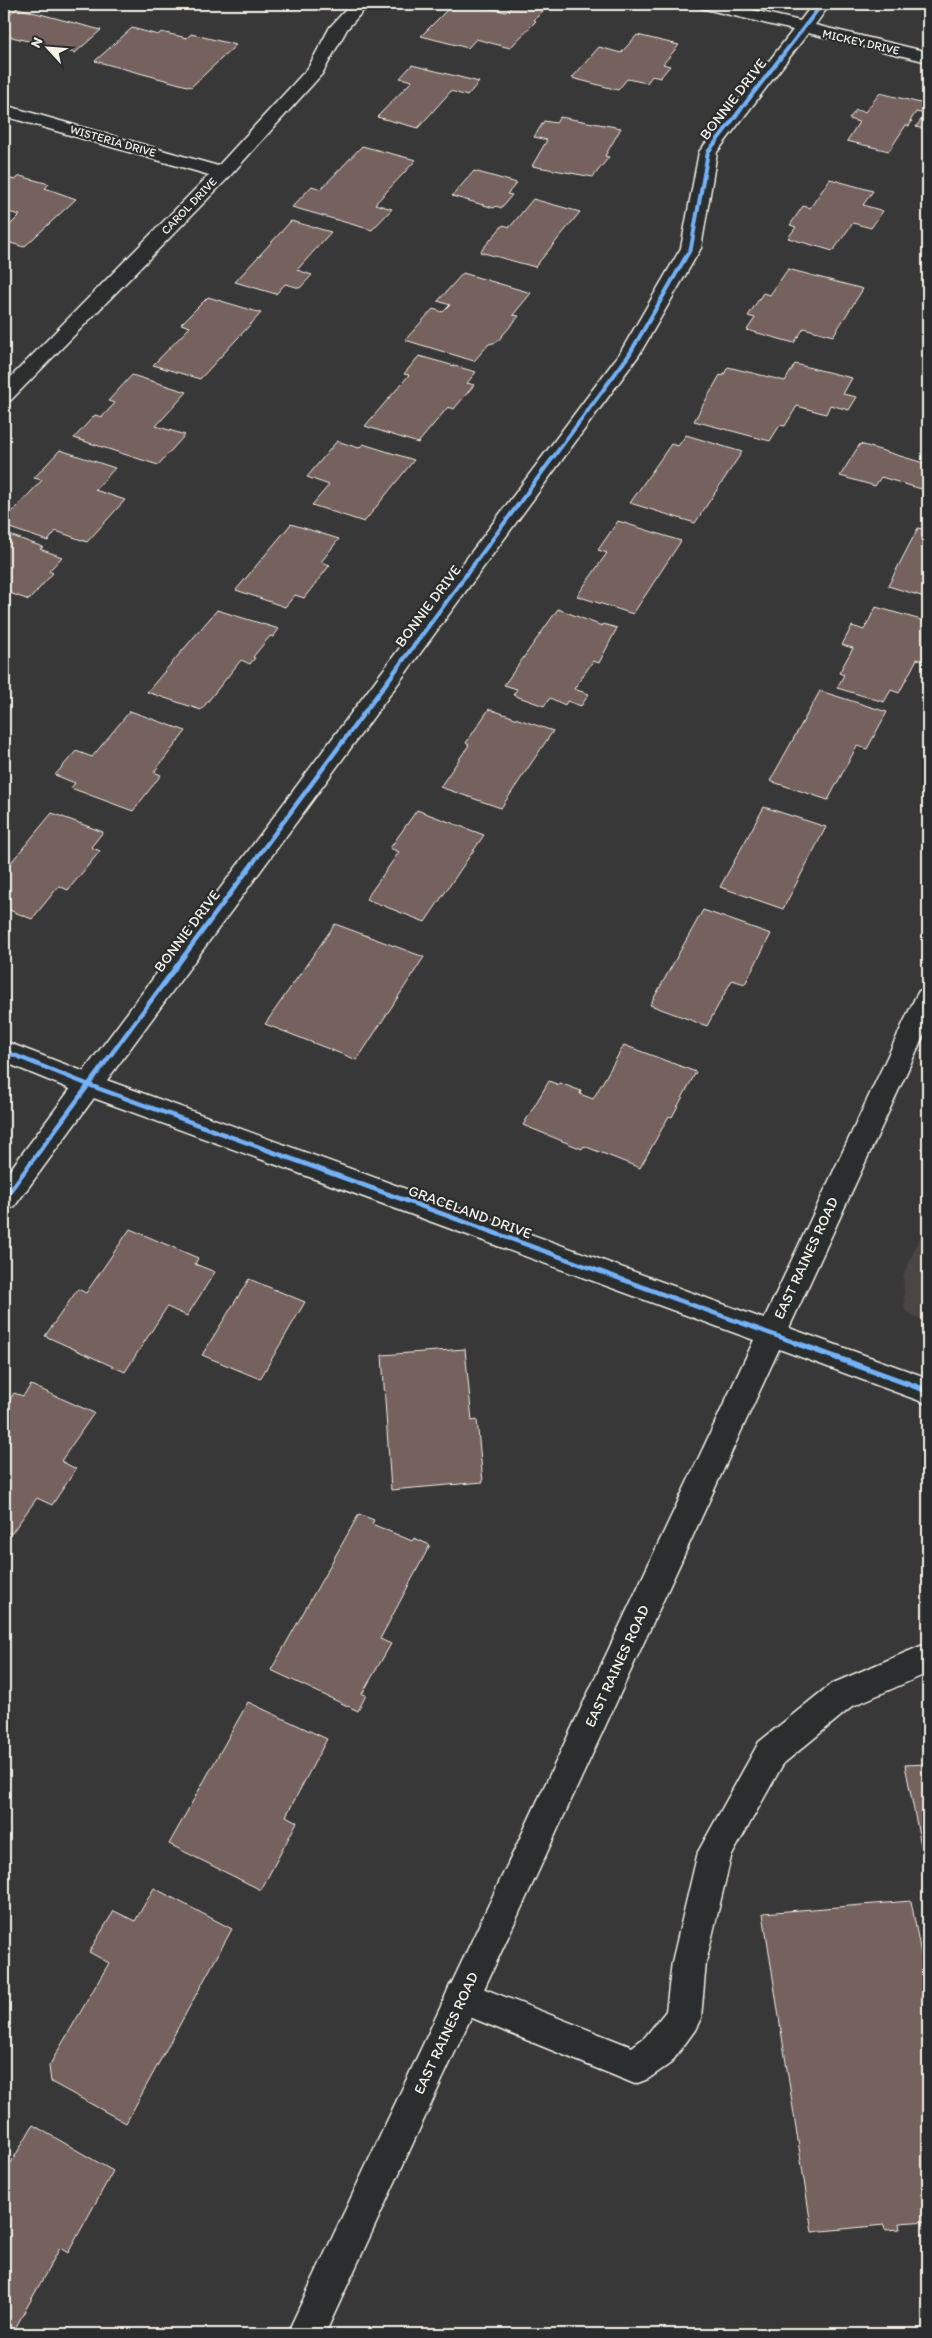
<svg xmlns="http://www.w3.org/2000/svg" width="932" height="2338" font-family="Itim,sans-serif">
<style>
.built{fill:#4b4544}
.building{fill:#75625f;stroke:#f4f1e8}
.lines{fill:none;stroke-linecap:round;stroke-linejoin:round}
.lane-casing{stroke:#f4f1e8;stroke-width:3}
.street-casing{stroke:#f4f1e8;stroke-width:3}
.secondary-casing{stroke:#f4f1e8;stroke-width:3}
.lane{fill:#2a2d2e;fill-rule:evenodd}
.street{fill:#2a2d2e;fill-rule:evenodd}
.secondary{fill:#2a2d2e;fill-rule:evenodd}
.cycleway-far2-casing{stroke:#2a2d2e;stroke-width:6}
.cycleway-far1-casing{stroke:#2a2d2e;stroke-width:8}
.cycleway-casing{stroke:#2a2d2e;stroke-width:9}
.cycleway-far2{stroke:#73b2f8;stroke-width:4}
.cycleway-far1{stroke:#73b2f8;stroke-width:4.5}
.cycleway{stroke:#73b2f8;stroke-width:6}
.labels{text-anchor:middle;stroke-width:4.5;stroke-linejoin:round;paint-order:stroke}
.far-street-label{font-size:12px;fill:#f4f1e8;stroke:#2a2d2e}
.street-label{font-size:15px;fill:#f4f1e8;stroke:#2a2d2e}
</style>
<rect width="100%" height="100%" fill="#393838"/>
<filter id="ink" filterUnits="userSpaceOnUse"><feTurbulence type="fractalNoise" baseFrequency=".02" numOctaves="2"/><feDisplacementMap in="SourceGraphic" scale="10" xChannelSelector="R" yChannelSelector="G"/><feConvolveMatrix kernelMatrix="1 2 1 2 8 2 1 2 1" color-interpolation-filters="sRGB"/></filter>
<g filter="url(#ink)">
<!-- built -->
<polygon class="built" points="928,1218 928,1323 905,1311 903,1277"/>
<!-- building -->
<g class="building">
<polygon points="453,4 472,4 506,12 514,4 550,4 534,20 536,21 510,48 476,39 468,48 421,36"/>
<polygon points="17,8 101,30 75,53 4,35 4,19"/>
<polygon points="132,28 158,35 161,32 187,38 191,34 236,45 191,87 95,61"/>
<polygon points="637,35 679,45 663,64 670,66 660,78 652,76 647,83 627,79 618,90 572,78 599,47 621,53"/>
<polygon points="412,65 479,82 467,96 451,91 418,128 377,117 412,81 400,78"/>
<polygon points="880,93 928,105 928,130 916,127 925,114 916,112 910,121 912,121 909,126 906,125 889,151 847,141 859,122 849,119 856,110 865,112"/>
<polygon points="560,117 621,128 605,156 609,157 593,177 532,166 547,140 534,137 544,121 556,123"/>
<polygon points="362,146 416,160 375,204 392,209 372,230 292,207 312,186 321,189"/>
<polygon points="474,171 517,183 507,194 512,195 501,208 496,206 494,208 452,196"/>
<polygon points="20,176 49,184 45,188 76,199 24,247 4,241 4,231 20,215 4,211 4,177 15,180"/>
<polygon points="830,179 873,191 863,205 883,211 871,228 853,223 833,251 788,238 796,227 790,225 803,206 810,208"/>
<polygon points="533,199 580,212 535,267 480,252 503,225 510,227"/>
<polygon points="291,221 331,232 297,270 312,275 300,288 285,284 276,294 235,282"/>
<polygon points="788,269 863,289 833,336 804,328 794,343 747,330 755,318 748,316 763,293 770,295"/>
<polygon points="463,273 531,293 513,315 519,316 497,342 489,344 474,361 405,340 433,309 443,312 450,305 438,301"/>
<polygon points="208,297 261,313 200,379 153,365 190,327 181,324"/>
<polygon points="419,356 476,372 467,383 474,385 454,409 448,407 418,443 365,426 409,375 404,374"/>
<polygon points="795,364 852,378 843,394 857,397 849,410 830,405 826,414 797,406 785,426 780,425 770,441 694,421 720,375 723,376 728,367 785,381"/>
<polygon points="132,375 187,392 156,426 185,435 158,465 74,438 95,415 102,417 115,403 108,401"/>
<polygon points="686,435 742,452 695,523 630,503 671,444 678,446"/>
<polygon points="337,441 359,448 363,444 414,460 364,522 312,505 329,485 307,477"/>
<polygon points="860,444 927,464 928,462 928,491 881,477 875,486 840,476"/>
<polygon points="60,450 115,468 95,490 125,500 87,542 56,531 48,541 4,526 4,521 42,480 34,478"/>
<polygon points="618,521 681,541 633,614 577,596 607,553 598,550"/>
<polygon points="291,524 339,539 321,562 330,565 304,598 295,595 285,607 236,590"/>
<polygon points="928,527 928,598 888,586 918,528 926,530"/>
<polygon points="4,533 43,547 40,549 62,557 49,571 53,573 29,600 4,591"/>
<polygon points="876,607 928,622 927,662 917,659 899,693 891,690 884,702 837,688 844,675 839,673 853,648 842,645 852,626 864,630"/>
<polygon points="558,609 602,626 603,624 617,628 599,663 593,661 574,689 589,694 581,706 567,701 565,705 550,698 544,706 513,695 517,689 504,685"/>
<polygon points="217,610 279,629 273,637 270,636 253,657 255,658 250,664 241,660 201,710 147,692"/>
<polygon points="820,691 887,712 867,749 857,746 828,800 770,781"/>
<polygon points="489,709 553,731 501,808 440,787 469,745 466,743"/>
<polygon points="130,711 186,731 154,772 161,775 133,811 71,788 75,783 55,775 76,751 92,757"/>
<polygon points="764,807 826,827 783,909 720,887"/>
<polygon points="417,810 484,835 425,922 366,899 399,852 390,848"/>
<polygon points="52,813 103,832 91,847 100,851 68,890 59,886 32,919 4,908 4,871"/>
<polygon points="703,910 771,934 745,984 732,980 707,1026 650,1005"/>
<polygon points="335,924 424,957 357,1060 265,1024"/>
<polygon points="624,1045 696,1072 672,1117 669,1116 640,1168 584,1146 582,1149 523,1125 549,1081 559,1085 560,1083 581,1091 580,1094 593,1099"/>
<polygon points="130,1229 198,1258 195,1264 215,1272 187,1316 167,1307 125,1372 45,1336 78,1289 86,1293"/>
<polygon points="249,1279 305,1302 260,1379 202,1355"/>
<polygon points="465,1349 472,1421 477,1420 483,1482 391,1490 382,1355"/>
<polygon points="31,1385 94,1413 61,1461 76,1469 52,1505 37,1498 11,1534 4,1531 4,1408 14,1393 23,1396"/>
<polygon points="359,1514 374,1520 372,1524 412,1541 414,1538 430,1545 380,1639 391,1644 362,1694 366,1695 358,1711 271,1670"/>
<polygon points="248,1702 327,1739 286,1816 297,1822 261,1890 169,1844"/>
<polygon points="928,1764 928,1881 905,1765"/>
<polygon points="154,1888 232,1929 126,2123 51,2082 49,2066 109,1963 89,1952 114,1911 135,1921"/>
<polygon points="911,1901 928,1991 928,2221 899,2223 900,2229 885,2230 884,2225 812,2232 763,1913"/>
<polygon points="33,2125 113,2171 68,2253 60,2248 12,2334 4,2334 4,2175"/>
</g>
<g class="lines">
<defs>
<polygon id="lane" points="928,1643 928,1673 853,1706 783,1764 731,1857 706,1962 701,2018 695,2030 671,2063 648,2079 635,2084 450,2009 445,1997 450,1985 462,1980 632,2047 645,2037 666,2011 672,1962 698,1852 759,1742 831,1684"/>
<g id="street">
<polygon points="351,4 369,4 347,29 322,74 229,177 11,400 4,402 4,384 209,175 4,116 4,105 218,166 308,68 330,27"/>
<polygon points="699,4 727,4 800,21 813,4 830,4 815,25 928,52 928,62 808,33 717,152 701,248 639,355 14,1207 4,1210 4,1178 620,353 681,248 699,152 793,30 701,8"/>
</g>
<polygon id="secondary" points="928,988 928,1026 789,1328 928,1378 928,1404 779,1349 325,2334 287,2334 754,1340 80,1093 4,1062 4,1041 98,1077 764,1319 915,998 919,991"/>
</defs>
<!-- lane casing -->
<use href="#lane" class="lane-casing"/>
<!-- street casing -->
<use href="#street" class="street-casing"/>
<!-- secondary casing -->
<use href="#secondary" class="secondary-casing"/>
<!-- lane -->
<use href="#lane" class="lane"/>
<!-- street -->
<use href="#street" class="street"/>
<!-- secondary -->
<use href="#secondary" class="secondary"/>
<defs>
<polyline id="cycleway-far2" points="460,583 629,355 691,248 708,152 822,4"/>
<g id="cycleway-far1">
<polyline points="4,1051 89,1085 799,1344"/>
<polyline points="4,1199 461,582"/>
</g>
<polyline id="cycleway" points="796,1343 928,1391"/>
</defs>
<!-- cycleway-far2 casing -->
<use href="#cycleway-far2" class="cycleway-far2-casing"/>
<!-- cycleway-far1 casing -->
<use href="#cycleway-far1" class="cycleway-far1-casing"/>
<!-- cycleway casing -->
<use href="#cycleway" class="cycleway-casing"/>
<!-- cycleway-far2 -->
<use href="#cycleway-far2" class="cycleway-far2"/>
<!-- cycleway-far1 -->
<use href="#cycleway-far1" class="cycleway-far1"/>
<!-- cycleway -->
<use href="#cycleway" class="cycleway"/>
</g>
</g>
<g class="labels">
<!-- far-street labels -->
<g class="far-street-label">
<text transform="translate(861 42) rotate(13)" y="4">MICKEY DRIVE</text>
<text transform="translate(113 141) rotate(16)" y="4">WISTERIA DRIVE</text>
<text transform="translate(189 206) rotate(-46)" y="4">CAROL DRIVE</text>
</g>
<!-- street labels -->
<g class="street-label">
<text transform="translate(733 99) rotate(-52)" y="5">BONNIE DRIVE</text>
<text transform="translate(428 606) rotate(-53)" y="5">BONNIE DRIVE</text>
<text transform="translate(187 931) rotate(-53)" y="5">BONNIE DRIVE</text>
<text transform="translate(470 1212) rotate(20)" y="5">GRACELAND DRIVE</text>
<text transform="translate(806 1258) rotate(-65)" y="5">EAST RAINES ROAD</text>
<text transform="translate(617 1666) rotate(-65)" y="5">EAST RAINES ROAD</text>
<text transform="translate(446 2033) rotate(-65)" y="5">EAST RAINES ROAD</text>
</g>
</g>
<!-- margin -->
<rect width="932" height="2338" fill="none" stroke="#2a2d2e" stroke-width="20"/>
<rect x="10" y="10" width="912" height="2318" fill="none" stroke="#f4f1e8" stroke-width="2" filter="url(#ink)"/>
<!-- north arrow -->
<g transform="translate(48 48) rotate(296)" stroke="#2a2d2e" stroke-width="4" paint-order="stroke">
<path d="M0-4L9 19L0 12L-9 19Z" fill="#f4f1e8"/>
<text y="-8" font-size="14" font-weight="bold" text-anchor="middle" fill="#f4f1e8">N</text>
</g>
</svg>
